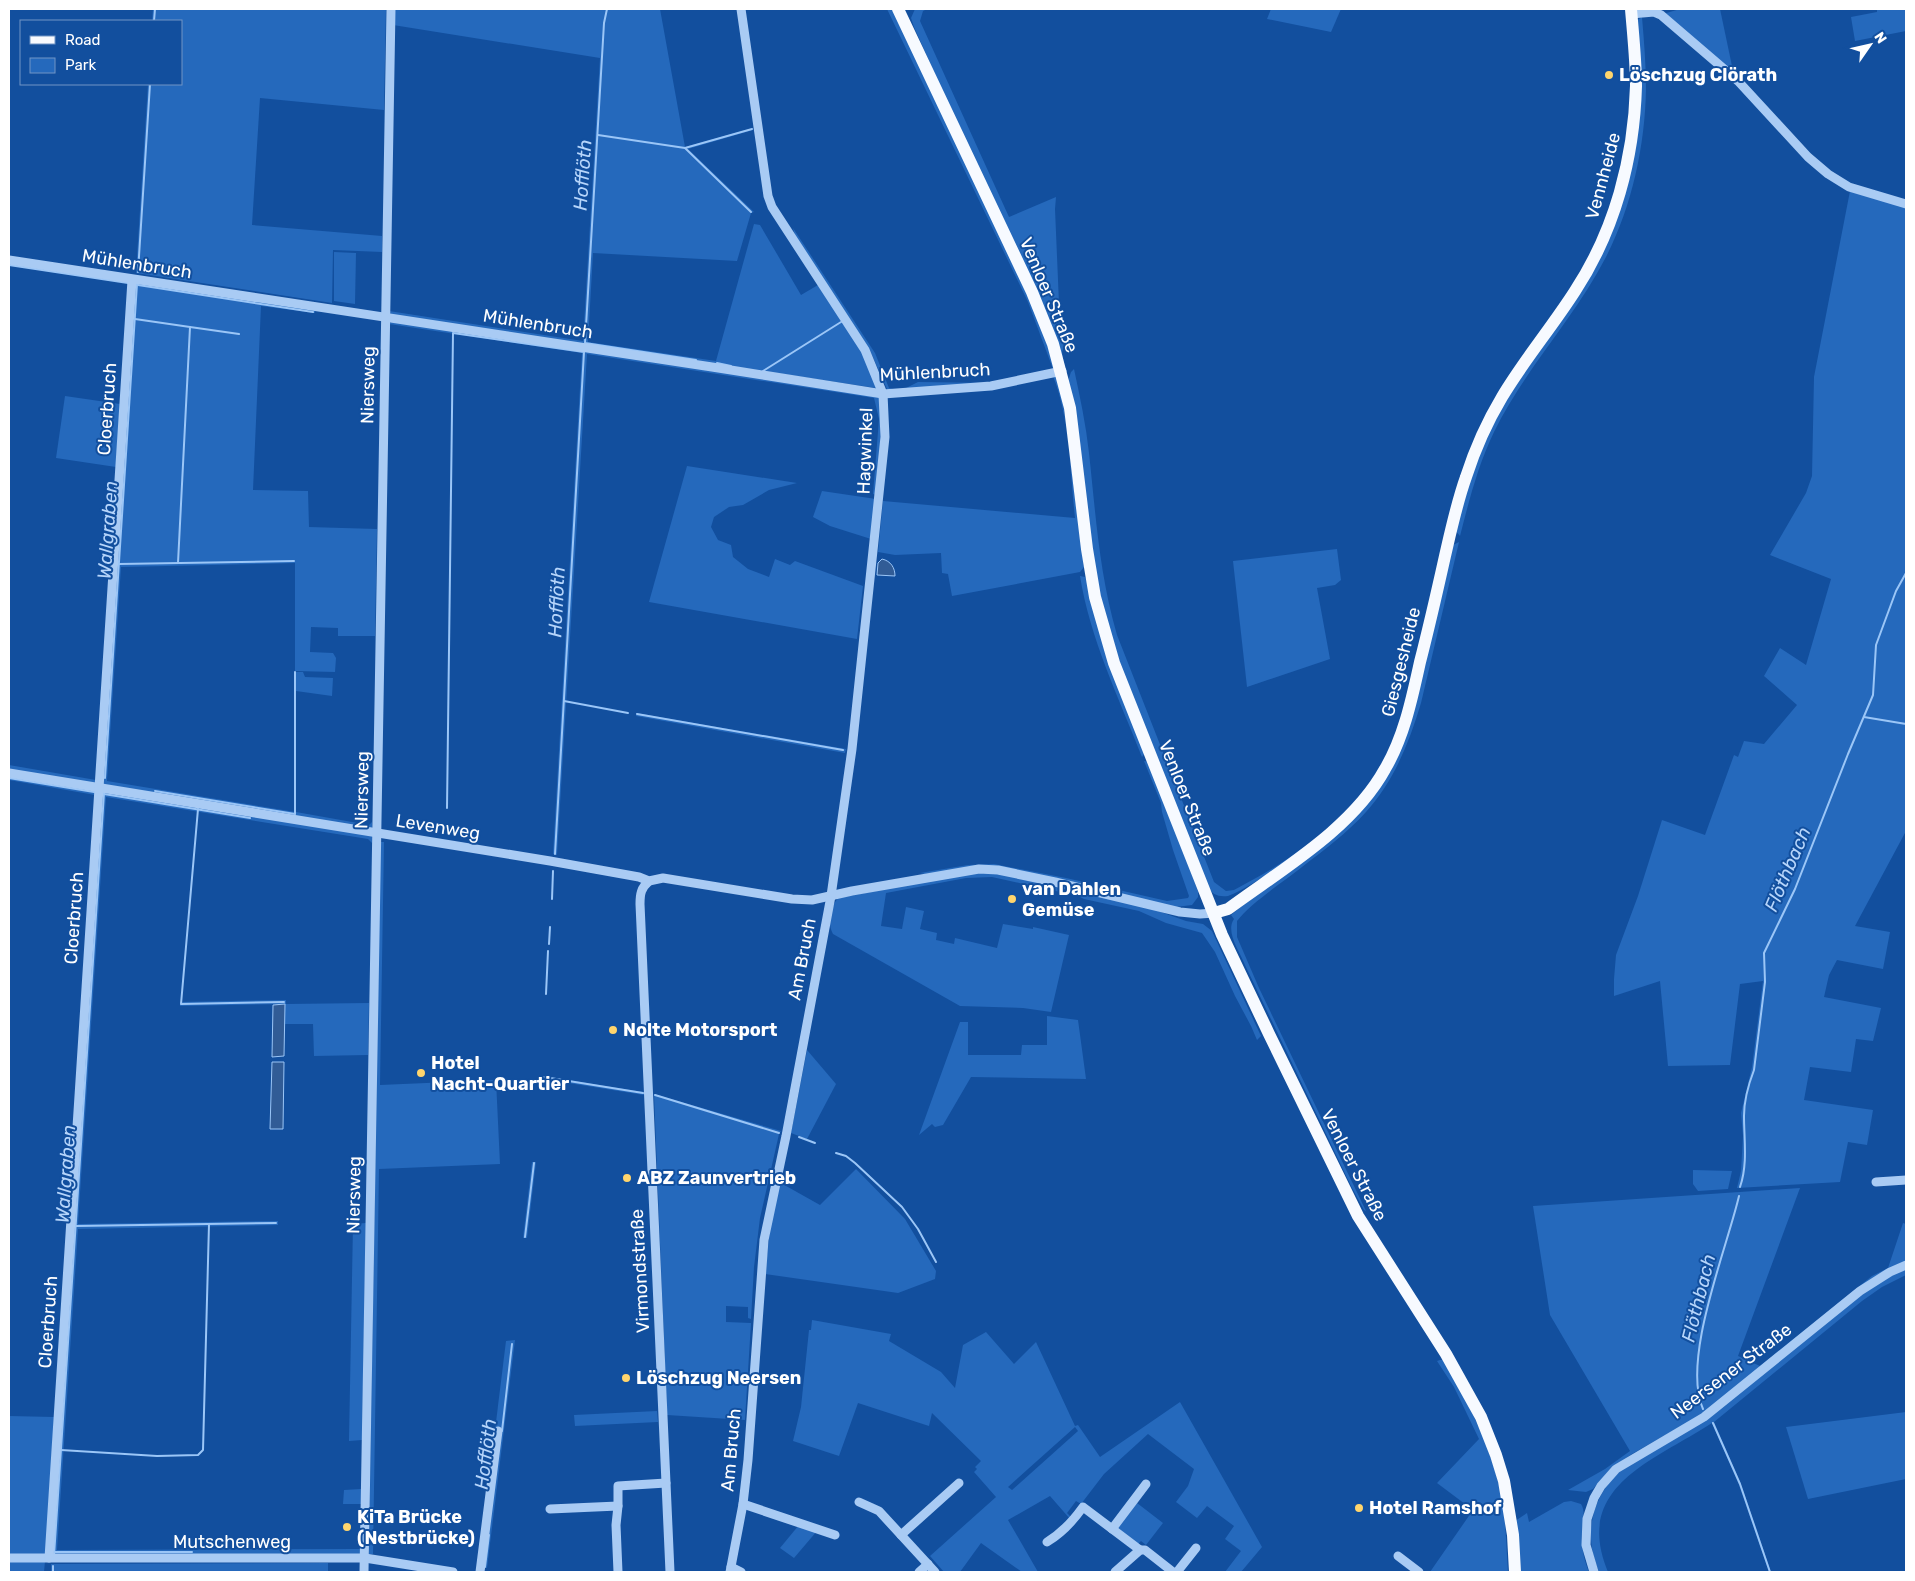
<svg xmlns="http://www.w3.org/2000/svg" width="1915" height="1581" font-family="Rubik,sans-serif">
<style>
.green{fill:#2569bc;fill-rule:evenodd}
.water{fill:#315c96;stroke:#9bc6f7}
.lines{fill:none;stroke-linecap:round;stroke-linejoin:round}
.stream{stroke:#9bc6f7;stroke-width:2}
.minor{stroke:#a9cbf4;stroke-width:9}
.major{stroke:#f7faff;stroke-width:12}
.poi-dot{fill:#ffd56d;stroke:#124f9e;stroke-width:2}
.labels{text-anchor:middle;stroke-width:4;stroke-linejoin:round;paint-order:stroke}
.poi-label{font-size:18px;font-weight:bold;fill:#fff;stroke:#124f9e;text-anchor:start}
.street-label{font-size:18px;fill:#fff;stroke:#124f9e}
.water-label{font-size:19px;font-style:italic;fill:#b6d5fb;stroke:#124f9e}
</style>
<rect width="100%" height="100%" fill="#124f9e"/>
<!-- green -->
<g class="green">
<polygon points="153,9 386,9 384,110 260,98 252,225 382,236 382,252 333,250 332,303 136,273 148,84 181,84 181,21 152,21"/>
<polygon points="394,9 660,9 685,147 753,128 753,130 688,149 754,212 751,213 737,261 593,253 588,342 716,361 754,224 760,225 801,295 818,285 866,357 877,386 876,388 392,316 389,311 583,341 600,58 393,25"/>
<polygon points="887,9 892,9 1032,302 1056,366 1052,371 995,384 930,388 892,392 887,389 871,353 795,235 793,228 875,353 889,388 900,391 918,382 993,383 1053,369 1028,302"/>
<polygon points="915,9 927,9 923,11 920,21 1009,217 1056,197 1055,209 1060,327 1064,346 1062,352 1064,364 914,27 911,18"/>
<polygon points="1271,9 1341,9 1331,32 1267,19"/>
<polygon points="1680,9 1720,9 1732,66 1728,69 1663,14"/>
<polygon points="1877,9 1906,9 1906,31 1855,41 1851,17 1877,12"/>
<path d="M1642,17C1644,41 1646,65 1646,89C1645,146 1632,206 1606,257C1574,319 1524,370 1494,432C1478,465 1469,501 1460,536L1455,530L1465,489L1491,423L1568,308L1627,185L1636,21Z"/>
<polygon points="1850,191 1906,207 1906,831 1855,926 1890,932 1883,969 1837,960 1829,975 1824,997 1881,1008 1873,1041 1856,1039 1851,1072 1810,1067 1804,1100 1873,1110 1867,1145 1848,1142 1840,1182 1737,1188 1741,1171 1743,1136 1741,1113 1752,1067 1763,981 1740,984 1730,1065 1668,1066 1660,981 1614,996 1614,979 1616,955 1638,896 1662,820 1705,835 1734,755 1738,757 1744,741 1764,744 1797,705 1764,676 1780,648 1806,665 1831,579 1770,555 1806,493 1812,476 1814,377"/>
<polygon points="334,252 356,253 355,304 334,301"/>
<polygon points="135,283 315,310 315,313 261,306 253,490 308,491 309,527 377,529 375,636 338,636 338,628 311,627 310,652 333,653 336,658 335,672 295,671 295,563 121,567 107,781 295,812 294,672 303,672 305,677 333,678 332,696 296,691 296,812 369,825 372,822 372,831 102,784"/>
<polygon points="393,321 878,396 880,400 881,453 876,495 873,494 879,419 874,398 587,354 557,855 553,854 582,353 389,324"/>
<path d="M1074,369C1080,397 1086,425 1089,453C1096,517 1099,572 1117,635L1214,882L1226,891L1234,890C1250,881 1266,873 1281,863C1327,834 1373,794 1393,741C1406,707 1413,670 1421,634L1423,636C1415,672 1409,709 1394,743C1373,793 1332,832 1286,862C1268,873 1248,888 1228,896C1218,897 1213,895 1208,887L1127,684L1103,613L1094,572L1078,437L1068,381L1071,372Z"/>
<path d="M1053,376L1056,377L1061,388L1084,567L1080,572L952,596L948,574L942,573L941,553L895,555L878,552L883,501L1075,518C1070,471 1070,419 1053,376Z"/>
<polygon points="65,396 120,404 116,467 56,458"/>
<polygon points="687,466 797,483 769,490 743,505 729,507 714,517 711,527 718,540 731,545 733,557 748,569 769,577 775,559 790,565 795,561 863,586 857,639 649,602"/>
<polygon points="822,491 876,499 871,539 830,526 813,517"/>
<path d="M1459,542L1421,703C1409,743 1394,781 1366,812C1347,833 1324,850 1302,867C1283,882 1251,903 1237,921V937L1259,988L1366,1211L1364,1210L1351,1186L1245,965C1240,952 1225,932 1234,919L1231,915L1273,881L1388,771L1451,546Z"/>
<polygon points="1337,549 1341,580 1335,585 1317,588 1330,659 1247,687 1233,561"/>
<path d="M1080,576L1085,577L1087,582L1145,753L1142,757C1119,698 1090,639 1080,576Z"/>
<polygon points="636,713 846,749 845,753 636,716"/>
<polygon points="1144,761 1149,762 1198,891 1198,897 1192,905 1176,907 1001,867 925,874 920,873 968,865 994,864 1066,878 1167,901 1188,898 1189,896 1173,850 1162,812 1161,803"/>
<polygon points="9,765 96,780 96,785 9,771"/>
<polygon points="9,776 96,790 95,795 9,780"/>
<polygon points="106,793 372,835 372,843 368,839 106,797 78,1224 278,1221 278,1225 78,1229 57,1550 361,1549 361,1554 52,1555 102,796"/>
<polygon points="380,842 384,842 380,1085 496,1080 500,1164 379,1169 373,1554 369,1554"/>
<path d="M977,872L993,873L1027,879L1147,907L1186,921L1203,924L1212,931L1261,1036L1257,1040L1251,1026L1235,996L1215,952L1202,933L1166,923L1139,911L1084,899L1078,896L992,877L966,878L886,893L881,926L902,929L906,907L924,911L920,929L937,933L936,940L954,944L955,938L997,948L1003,924L1033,929V927L1069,935L1051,1012L1023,1008L960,1006L833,934C827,923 830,908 838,898Z"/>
<polygon points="286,1000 286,1004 369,1003 368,1055 314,1056 313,1024 285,1024 285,1004 180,1006 180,1002"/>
<polygon points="1047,1016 1078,1020 1086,1079 971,1077 943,1125 935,1127 932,1124 919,1135 960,1022 968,1022 968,1055 1021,1055 1022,1045 1047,1045"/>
<polygon points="807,1050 836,1084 807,1139 791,1133"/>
<polygon points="543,1076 643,1092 644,1095 543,1079"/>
<polygon points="654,1094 781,1131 779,1134 760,1218 754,1267 751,1319 748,1318 748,1307 726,1306 726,1322 751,1323 745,1420 667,1415"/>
<polygon points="532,1162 536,1162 527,1238 523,1238"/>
<polygon points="856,1169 905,1219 936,1271 935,1279 898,1293 765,1274 771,1220 779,1182 820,1205"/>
<polygon points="1693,1170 1732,1171 1728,1189 1698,1191 1693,1184"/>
<polygon points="1800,1188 1738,1356 1760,1366 1872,1276 1888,1268 1903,1223 1906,1224 1906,1261 1704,1413 1632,1454 1611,1468 1593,1489 1586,1492 1568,1490 1605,1469 1630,1451 1550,1315 1533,1206"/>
<polygon points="366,1223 362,1440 349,1441 353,1224"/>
<path d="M1906,1268V1275L1882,1287L1862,1301L1714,1422L1741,1484L1771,1572H1769L1739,1485L1712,1423C1654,1461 1572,1486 1608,1572H1599C1583,1535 1591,1498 1620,1471L1695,1426L1878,1282Z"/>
<path d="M812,1320L891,1334L889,1341L941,1372L955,1388L963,1345L986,1332L1014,1364L1036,1342L1075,1426L1078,1425L1100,1457L1180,1402L1262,1547L1241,1572H1225L1241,1551L1225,1539L1234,1526L1207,1506L1197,1518L1176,1502L1188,1486L1194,1469L1148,1434L1104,1474L1081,1504L1076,1501L1067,1513L1071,1517L1070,1519L1050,1496L1008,1520L1038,1572H1022L981,1543L960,1572H944L930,1556L996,1497L974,1472L977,1469L975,1467L981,1461L932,1413L929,1426L858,1403L839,1456L793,1441L801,1407L809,1330H811ZM1075,1427L1078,1431L1012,1490L1008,1487Z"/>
<polygon points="515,1340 487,1568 483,1567 495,1430 506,1341"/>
<path d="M1440,1360H1443C1467,1400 1488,1440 1499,1485C1506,1513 1506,1543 1508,1572H1430L1473,1510L1437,1483L1479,1439L1454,1387L1437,1361Z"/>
<polygon points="657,1411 658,1422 575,1426 574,1415"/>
<polygon points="1906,1412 1906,1479 1808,1499 1786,1427"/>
<polygon points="9,1416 54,1417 46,1557 9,1556"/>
<polygon points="361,1489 361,1504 343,1504 344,1490"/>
<path d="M1571,1501L1581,1504C1587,1513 1581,1529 1582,1540C1582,1551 1585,1562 1589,1572H1520L1515,1521L1527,1513L1529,1522L1564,1502Z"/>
<polygon points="1137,1503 1163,1523 1146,1545 1141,1541 1138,1544 1117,1528"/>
<polygon points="799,1525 817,1531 794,1558 780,1548"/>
<polygon points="9,1561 45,1561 44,1572 9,1572"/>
<polygon points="328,1563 328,1572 51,1572 51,1564"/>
</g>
<!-- water -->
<g class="water">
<path d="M882,559C891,561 895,568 895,576L877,575L878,563Z"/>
<polygon points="285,1004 284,1056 272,1057 273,1005"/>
<polygon points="272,1062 284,1062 283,1129 270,1129"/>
</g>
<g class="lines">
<!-- stream -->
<g class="stream">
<polyline points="607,9 604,23 585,343 696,360"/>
<polyline points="154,21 155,9"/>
<polyline points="598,135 685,148 751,212"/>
<polyline points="685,148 752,129"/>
<polyline points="9,265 128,283"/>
<polyline points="138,272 150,84"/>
<polyline points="138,285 313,312"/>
<polyline points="135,319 190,327 178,563"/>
<polyline points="190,327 239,334"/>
<polyline points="717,363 731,366"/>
<polyline points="763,371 841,322"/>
<polyline points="119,564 294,561"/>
<polyline points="564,701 628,713"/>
<polyline points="637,714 843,750"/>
<polyline points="1864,717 1906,724"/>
<polyline points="9,778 94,792"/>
<polyline points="105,778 137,284"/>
<polyline points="155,791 295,814 295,672"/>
<polyline points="104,794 250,818"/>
<polyline points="447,808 453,333 584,352 555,854"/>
<polyline points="198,809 181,1004 284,1002"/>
<polyline points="552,899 553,871"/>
<polyline points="549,944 550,927"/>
<polyline points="546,994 548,951"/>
<polyline points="544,1077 643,1093"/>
<polyline points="655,1095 779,1133"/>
<polyline points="799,1137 815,1143"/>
<polyline points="836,1153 846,1156 855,1163 902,1207 918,1229 936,1262"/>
<path d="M1740,1187C1748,1164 1744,1139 1744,1116C1744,1101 1749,1083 1754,1070L1765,982L1764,953L1795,889L1848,754L1873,695L1876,645L1896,591L1906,573"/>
<polyline points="76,1226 276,1223"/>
<polyline points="525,1237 534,1163"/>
<path d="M1703,1409C1681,1360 1727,1248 1739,1196"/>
<polyline points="1713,1423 1740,1484 1770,1572"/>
<polyline points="502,1431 512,1344"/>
<polyline points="61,1450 157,1456 198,1455 203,1450 209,1224"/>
<polyline points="55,1552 192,1552"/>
<polyline points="54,1556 104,793"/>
<polyline points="485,1567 489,1535"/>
<polyline points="53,1572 53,1566"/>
</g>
<!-- minor -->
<g class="minor">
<polyline points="1631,14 1654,12 1661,15 1738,81 1808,157 1828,174 1849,187 1906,204"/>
<polyline points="9,260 712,367 883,394 991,386 1062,371"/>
<polyline points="9,773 550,861 639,877 649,881 663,878 792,899 812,900 852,891 979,869 998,870 1055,882 1180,912 1200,914 1214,913"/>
<path d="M649,881C641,888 640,894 640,904L670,1572"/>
<polyline points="1876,1182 1906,1180"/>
<polyline points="859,1502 879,1511 935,1572"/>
<polyline points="743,1504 835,1535"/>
<polyline points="550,1509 618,1506"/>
<polyline points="1112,1529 1146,1484"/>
<polyline points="901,1535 959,1483"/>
<path d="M1047,1542C1062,1533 1073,1521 1083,1507L1140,1550"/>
<polyline points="1398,1556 1419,1572"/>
<polyline points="9,1558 365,1558 453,1572"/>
<polyline points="49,1558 132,280"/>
<polyline points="731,1567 741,1572"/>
<polyline points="364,1572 391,9"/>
<polyline points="480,1572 498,1431"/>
<polyline points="618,1572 616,1525 618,1506 618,1486 666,1483"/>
<polyline points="730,1572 743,1504 748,1460 764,1240 786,1136 831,896 852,749 885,437 883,394 865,350 772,207 768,196 741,9"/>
<polyline points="919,1572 928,1564"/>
<polyline points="1115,1572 1140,1550 1145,1550 1173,1572"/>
<polyline points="1177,1572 1196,1548"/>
<polyline points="1594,1572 1586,1545 1587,1519 1594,1498 1601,1486 1616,1469 1704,1417 1860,1291 1890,1272 1906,1265"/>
</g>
<!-- major -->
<g class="major">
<polyline points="898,9 1032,292 1053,344 1070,408 1087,549 1095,597 1114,663 1222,935 1269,1034 1358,1216 1446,1354 1481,1417 1496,1455 1504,1481 1513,1535 1515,1572"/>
<path d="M1214,913L1228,909C1282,869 1352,829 1385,769C1404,737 1412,698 1420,662C1429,627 1437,592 1445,556C1451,530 1457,502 1466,477C1475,449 1487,422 1502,397C1524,360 1552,327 1575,291C1615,230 1634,158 1636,86C1636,61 1633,34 1631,9"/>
</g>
</g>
<!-- markers -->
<g class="poi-dot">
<circle cx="1609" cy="75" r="5"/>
<circle cx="1012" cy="899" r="5"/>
<circle cx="613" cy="1030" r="5"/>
<circle cx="421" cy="1073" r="5"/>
<circle cx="627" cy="1178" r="5"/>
<circle cx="626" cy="1378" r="5"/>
<circle cx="1359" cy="1508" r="5"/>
<circle cx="347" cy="1527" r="5"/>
</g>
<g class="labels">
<!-- poi labels -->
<g class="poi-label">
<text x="1619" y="81">Löschzug Clörath</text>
<text x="1022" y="895">van Dahlen<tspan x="1022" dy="21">Gemüse</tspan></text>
<text x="623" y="1036">Nolte Motorsport</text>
<text x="431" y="1069">Hotel<tspan x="431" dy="21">Nacht-Quartier</tspan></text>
<text x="637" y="1184">ABZ Zaunvertrieb</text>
<text x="636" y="1384">Löschzug Neersen</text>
<text x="1369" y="1514">Hotel Ramshof</text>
<text x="357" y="1523">KiTa Brücke<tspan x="357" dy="21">(Nestbrücke)</tspan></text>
</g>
<!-- street labels -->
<g class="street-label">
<text transform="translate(1603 176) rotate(-75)" y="6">Vennheide</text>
<text transform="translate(137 264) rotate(9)" y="6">Mühlenbruch</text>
<text transform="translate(1049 295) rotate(67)" y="6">Venloer Straße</text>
<text transform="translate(538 324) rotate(9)" y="6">Mühlenbruch</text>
<text transform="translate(935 372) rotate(-3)" y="6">Mühlenbruch</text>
<text transform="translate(368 385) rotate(-89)" y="6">Niersweg</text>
<text transform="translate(107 409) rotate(-86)" y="6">Cloerbruch</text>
<text transform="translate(865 451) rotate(-88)" y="6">Hagwinkel</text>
<text transform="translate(1401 662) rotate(-76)" y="6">Giesgesheide</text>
<text transform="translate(362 790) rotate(-89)" y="6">Niersweg</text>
<text transform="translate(1187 798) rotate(68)" y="6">Venloer Straße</text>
<text transform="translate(438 827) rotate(9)" y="6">Levenweg</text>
<text transform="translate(74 918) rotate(-86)" y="6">Cloerbruch</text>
<text transform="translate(802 959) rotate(-79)" y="6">Am Bruch</text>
<text transform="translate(1354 1165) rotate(63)" y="6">Venloer Straße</text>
<text transform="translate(354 1195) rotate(-89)" y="6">Niersweg</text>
<text transform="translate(640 1271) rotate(-93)" y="6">Virmondstraße</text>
<text transform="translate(48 1322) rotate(-86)" y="6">Cloerbruch</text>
<text transform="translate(1731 1371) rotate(-37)" y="6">Neersener Straße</text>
<text transform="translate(731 1450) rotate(-85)" y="6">Am Bruch</text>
<text x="232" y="1548">Mutschenweg</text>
</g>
<!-- water labels -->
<g class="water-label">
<text transform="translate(582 175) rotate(-86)" y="7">Hofflöth</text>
<text transform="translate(107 530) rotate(-86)" y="7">Wallgraben</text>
<text transform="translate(556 602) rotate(-87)" y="7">Hofflöth</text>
<text transform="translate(1787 869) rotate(-67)" y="7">Flöthbach</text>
<text transform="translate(65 1174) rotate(-86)" y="7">Wallgraben</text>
<text transform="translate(1698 1298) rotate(-76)" y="7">Flöthbach</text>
<text transform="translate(485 1454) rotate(-83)" y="7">Hofflöth</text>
</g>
</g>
<!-- border -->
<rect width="1915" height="1581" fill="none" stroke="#ffffff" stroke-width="20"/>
<!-- legend -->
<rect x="20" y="20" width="162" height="65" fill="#124f9e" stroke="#7195c5"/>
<rect x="30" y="36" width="25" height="8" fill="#f7faff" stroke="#7195c5"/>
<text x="65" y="45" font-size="15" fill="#ffffff">Road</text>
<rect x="30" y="58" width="25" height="15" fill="#2569bc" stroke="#7195c5"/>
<text x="65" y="70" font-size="15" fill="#ffffff">Park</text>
<!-- north arrow -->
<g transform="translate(1870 45) rotate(56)" stroke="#124f9e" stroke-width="4" paint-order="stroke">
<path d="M0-4L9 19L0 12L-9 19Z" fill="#ffffff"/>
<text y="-8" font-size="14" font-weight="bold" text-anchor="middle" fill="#ffffff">N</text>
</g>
</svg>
